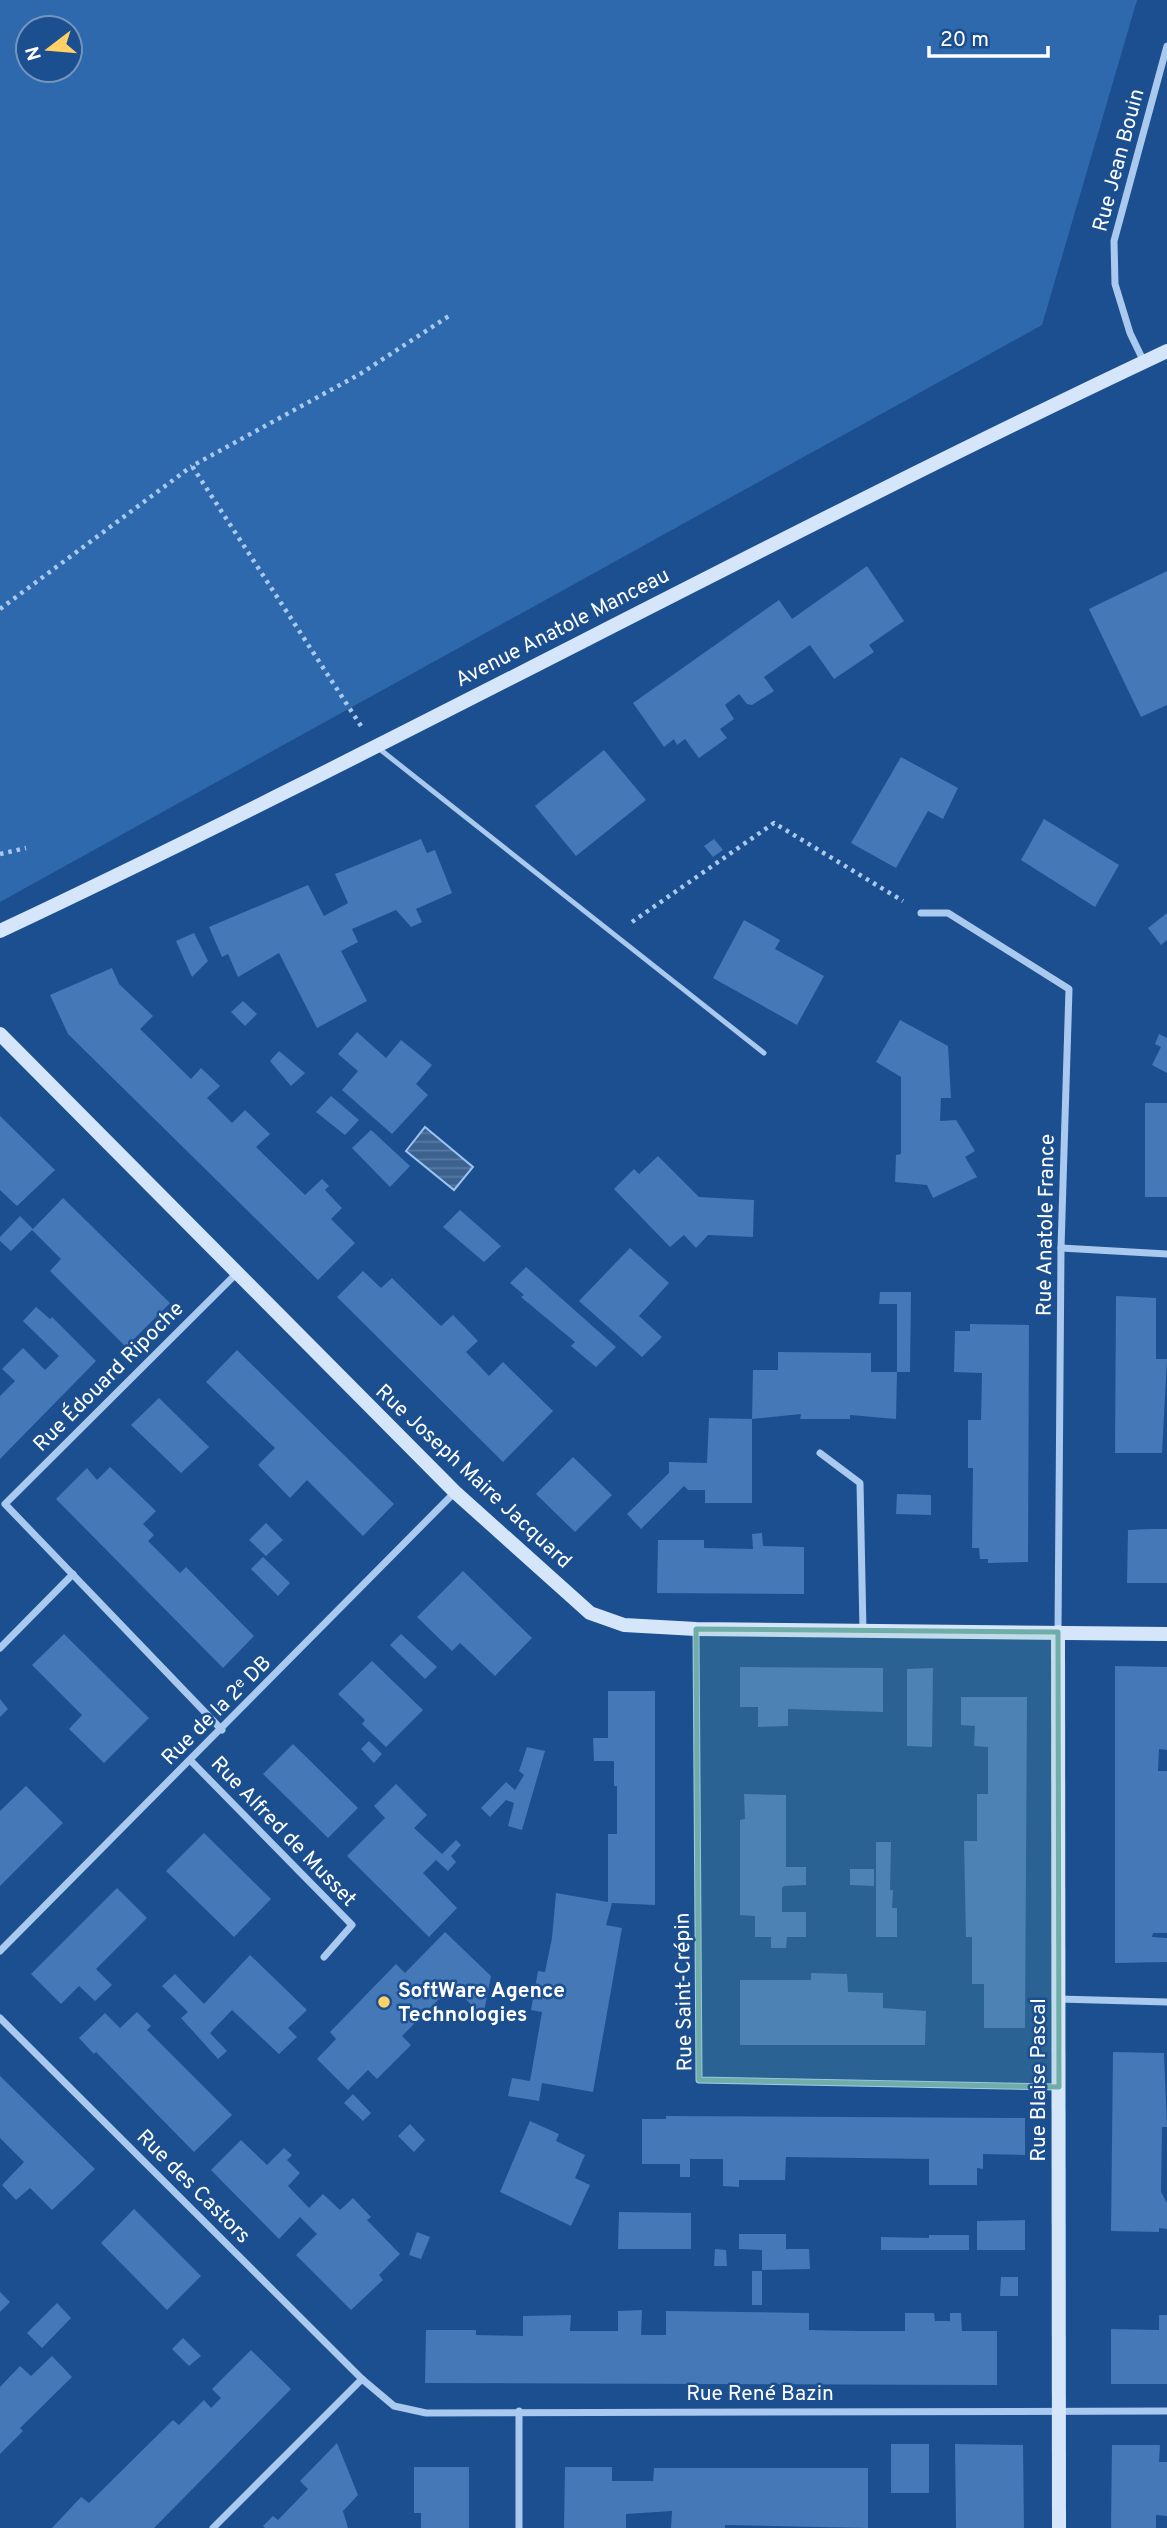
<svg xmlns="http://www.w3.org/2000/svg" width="1167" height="2528" font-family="Overpass,sans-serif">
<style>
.pitch{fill:#2e69ad;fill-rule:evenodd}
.water{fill:url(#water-rules);stroke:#9cc4f0;stroke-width:2}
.building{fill:#4478b7}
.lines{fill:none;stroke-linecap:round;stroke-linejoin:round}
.path{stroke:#a9c9ee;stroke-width:4.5;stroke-dasharray:3.5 5;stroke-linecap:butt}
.lane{stroke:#a9c9ee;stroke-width:5}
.street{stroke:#a9c9ee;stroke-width:7}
.secondary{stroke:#d6e6fa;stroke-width:14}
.marked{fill:#6fada8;fill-opacity:0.2;stroke:#6fada8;stroke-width:5;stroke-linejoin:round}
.poi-dot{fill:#ffd166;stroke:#1b4f8f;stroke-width:2.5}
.labels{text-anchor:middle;stroke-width:5;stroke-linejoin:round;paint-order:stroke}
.street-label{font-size:21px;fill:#fff;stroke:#1b4f8f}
.poi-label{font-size:21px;font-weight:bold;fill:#fff;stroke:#1b4f8f;text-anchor:start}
</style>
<defs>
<pattern id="water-rules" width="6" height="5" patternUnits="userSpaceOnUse" patternTransform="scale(1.75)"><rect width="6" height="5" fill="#3c6290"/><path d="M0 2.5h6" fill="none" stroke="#597aa1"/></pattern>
</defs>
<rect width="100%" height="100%" fill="#1b4f8f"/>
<!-- pitch -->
<path class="pitch" d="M0,0H1137L1042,325L0,902ZM70,28V70H28V28Z"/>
<!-- water -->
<polygon class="water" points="425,1127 473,1167 454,1190 406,1151"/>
<!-- building -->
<g class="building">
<polygon points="867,566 904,621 869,645 874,652 834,679 810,645 764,677 774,691 752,705 747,704 739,694 725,705 734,719 720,729 727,738 699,758 685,739 677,745 674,739 664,747 633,703 779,600 792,619"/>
<polygon points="1167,571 1167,705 1141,717 1089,609"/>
<polygon points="604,750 646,800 576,856 535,806"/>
<polygon points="901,757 958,788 943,819 928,811 896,868 851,843"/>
<polygon points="1044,819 1119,865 1095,907 1021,860"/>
<polygon points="421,839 427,853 435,850 452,893 416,909 422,922 411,927 396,910 352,929 358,942 341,951 367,1001 317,1028 279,953 238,977 228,954 222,957 209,927 308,885 324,916 348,903 335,874"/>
<polygon points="714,839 723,850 713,857 704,846"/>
<polygon points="1167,913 1167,940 1161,945 1148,928"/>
<polygon points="744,920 780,940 775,949 824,976 797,1025 713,978"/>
<polygon points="194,933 208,961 192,977 176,941"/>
<polygon points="112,968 119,984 153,1016 140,1029 191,1079 201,1068 220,1086 207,1098 232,1123 245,1110 270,1134 256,1147 305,1195 322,1179 329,1186 325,1190 342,1208 331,1219 355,1243 318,1280 68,1034 50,995"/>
<polygon points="243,1001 257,1014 245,1026 231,1012"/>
<polygon points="900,1020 948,1046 951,1098 941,1098 940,1121 956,1120 975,1151 965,1157 977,1177 933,1198 927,1185 895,1182 896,1155 901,1154 901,1077 876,1062"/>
<polygon points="357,1032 386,1058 401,1040 432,1065 416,1084 428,1095 392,1134 342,1090 358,1071 338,1054"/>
<polygon points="1159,1034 1167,1038 1167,1073 1152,1065 1161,1047 1155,1044"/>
<polygon points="279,1051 305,1073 291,1086 270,1061"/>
<polygon points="331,1096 359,1120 345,1135 316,1112"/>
<rect x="1145" y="1103" width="22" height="94"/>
<polygon points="0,1116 55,1170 17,1206 0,1190"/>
<polygon points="371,1130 410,1166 390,1187 352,1148"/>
<polygon points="658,1156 699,1197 754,1200 753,1237 708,1235 696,1248 684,1235 670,1247 614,1189 634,1169 639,1174"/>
<polygon points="63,1198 170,1303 126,1347 50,1271 61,1259 32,1230 11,1251 0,1241 0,1237 20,1216 33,1229"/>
<polygon points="460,1210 501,1246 484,1262 443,1227"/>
<polygon points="630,1248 669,1283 639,1316 662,1337 642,1357 579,1301"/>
<polygon points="526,1267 616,1347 596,1367 571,1346 575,1342 521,1297 524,1295 510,1283"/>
<polygon points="363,1271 381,1288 392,1278 441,1326 453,1315 478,1341 466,1352 489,1376 503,1362 553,1411 503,1462 337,1297"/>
<polygon points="880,1292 911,1292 910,1372 897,1372 897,1304 879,1304"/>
<polygon points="1116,1296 1156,1298 1156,1359 1167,1359 1162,1453 1115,1453"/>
<polygon points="36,1307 50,1319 52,1317 96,1361 0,1459 0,1396 15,1381 2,1369 23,1348 45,1370 59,1356 23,1321"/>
<polygon points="970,1324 1029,1325 1028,1562 988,1563 988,1559 980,1559 979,1548 972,1548 973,1468 968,1468 968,1420 981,1420 982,1373 954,1372 955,1331 970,1331"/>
<polygon points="237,1350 394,1504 363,1536 307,1480 290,1498 258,1465 275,1448 206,1382"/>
<polygon points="778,1352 871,1353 871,1372 897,1372 896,1419 850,1415 850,1419 800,1419 801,1414 752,1419 753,1370 778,1370"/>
<polygon points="159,1398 209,1447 181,1473 131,1425"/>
<polygon points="709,1418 752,1419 752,1503 705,1503 705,1490 688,1490 684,1486 641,1529 627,1514 669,1473 669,1462 707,1463"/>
<polygon points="573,1457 612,1495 575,1532 536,1494"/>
<polygon points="110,1467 156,1511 143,1524 154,1535 148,1541 180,1573 186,1567 254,1636 223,1668 56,1499 87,1468 97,1480"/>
<polygon points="897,1494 931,1495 931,1515 896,1514"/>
<polygon points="266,1523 283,1540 266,1556 249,1540"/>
<polygon points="1150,1529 1167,1529 1167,1583 1127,1583 1128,1530"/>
<polygon points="762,1533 763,1546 804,1547 804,1594 657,1593 658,1540 704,1540 704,1548 753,1549 752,1534"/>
<polygon points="263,1557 290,1583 278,1596 251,1569"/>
<polygon points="463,1571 532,1638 495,1676 460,1643 452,1651 417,1617"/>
<polygon points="64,1634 149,1718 104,1763 69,1729 82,1715 32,1665"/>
<polygon points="401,1634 437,1667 425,1679 390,1645"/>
<polygon points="372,1661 423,1710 386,1747 362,1724 365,1720 338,1694"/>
<polygon points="1115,1666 1167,1667 1167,1750 1159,1749 1158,1771 1167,1771 1167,1933 1153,1933 1152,1937 1167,1938 1167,1962 1115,1963"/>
<polygon points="740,1667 883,1668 883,1712 788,1709 788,1726 758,1727 758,1707 740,1707"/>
<polygon points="933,1668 932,1747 907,1746 907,1669"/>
<polygon points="608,1691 655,1691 655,1905 612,1903 606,1925 622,1928 593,2092 542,2083 539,2101 508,2096 512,2078 530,2081 542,2012 531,2010 538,1971 545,1972 552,1938 556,1893 608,1902 608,1834 617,1834 617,1786 614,1786 614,1761 594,1761 593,1738 608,1738"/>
<polygon points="961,1697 1027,1697 1025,2028 984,2028 984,1984 972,1984 972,1937 966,1937 964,1841 977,1841 977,1794 988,1794 988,1747 974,1746 975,1726 961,1725"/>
<polygon points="0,1699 8,1709 0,1717"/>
<polygon points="369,1741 382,1754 374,1763 361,1749"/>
<polygon points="293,1744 358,1808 328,1838 263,1774"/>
<polygon points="527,1747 545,1751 522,1830 508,1826 514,1803 506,1800 490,1817 481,1808 506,1782 515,1790 524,1775 519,1771"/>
<polygon points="396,1784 427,1815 414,1828 442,1854 456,1840 461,1845 451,1856 456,1862 448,1871 436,1860 423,1873 457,1908 429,1937 347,1856 385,1818 374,1806"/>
<polygon points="26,1786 63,1823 0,1886 0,1811"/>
<polygon points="744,1794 786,1795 786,1867 806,1867 806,1885 784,1886 782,1888 782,1912 806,1912 806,1937 787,1937 786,1948 771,1948 771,1937 755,1937 755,1916 740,1915 740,1820 745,1819"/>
<polygon points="204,1833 271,1899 234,1937 166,1871"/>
<polygon points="876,1842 891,1842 890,1890 893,1890 892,1908 897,1908 897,1937 876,1937"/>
<polygon points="850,1869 874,1869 874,1886 850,1885"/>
<polygon points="117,1888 147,1918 96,1969 112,1985 95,2001 79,1986 61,2004 31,1974"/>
<polygon points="445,1932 491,1976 483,2016 452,1986 402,2036 411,2045 377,2079 368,2070 348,2090 317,2059 336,2039 330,2032 396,1964 405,1973"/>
<polygon points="250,1955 307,2010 288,2028 297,2037 279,2054 232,2010 210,2033 227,2051 218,2059 181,2018 188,2012 162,1986 175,1974 204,2004"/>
<polygon points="811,1973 847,1974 848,1992 883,1993 883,2008 926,2011 925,2045 740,2045 740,1980 811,1980"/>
<polygon points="137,2012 151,2026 147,2030 232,2115 194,2152 96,2052 94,2054 79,2038 105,2013 120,2028"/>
<polygon points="1113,2052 1164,2053 1167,2127 1162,2127 1161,2192 1167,2203 1167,2229 1159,2228 1159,2232 1111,2231"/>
<polygon points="0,2076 95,2169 52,2210 30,2188 16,2200 2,2185 24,2162 0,2138"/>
<polygon points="353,2094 371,2113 363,2121 344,2103"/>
<polygon points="666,2116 1025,2118 1025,2155 983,2154 983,2169 977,2168 977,2185 929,2185 929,2159 786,2157 785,2180 739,2180 739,2187 723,2186 723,2159 690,2159 690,2177 680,2177 680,2164 642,2164 642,2119 666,2119"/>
<polygon points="530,2121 559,2134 556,2141 585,2155 575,2178 590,2185 571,2226 500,2192"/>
<polygon points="410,2124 425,2140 414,2152 398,2136"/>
<polygon points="241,2140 267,2165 284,2148 292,2155 287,2160 300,2173 288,2186 309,2208 323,2194 340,2210 353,2198 371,2217 367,2220 400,2254 379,2275 383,2280 351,2310 296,2255 317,2234 300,2217 279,2239 211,2170"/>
<polygon points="134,2209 201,2276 167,2310 101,2243"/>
<polygon points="619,2212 691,2213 691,2249 618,2249"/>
<polygon points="1025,2220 1025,2250 977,2250 977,2221"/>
<polygon points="417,2232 430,2237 421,2259 409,2255"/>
<polygon points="739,2234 786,2234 786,2249 809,2249 810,2269 762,2270 762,2250 739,2249"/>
<polygon points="929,2235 969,2235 969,2250 881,2250 881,2237 929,2238"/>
<polygon points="715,2249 726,2250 727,2266 714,2266"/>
<rect x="752" y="2271" width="10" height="34"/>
<polygon points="1001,2277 1018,2277 1018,2296 1000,2296"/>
<polygon points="0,2292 10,2302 0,2312"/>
<polygon points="57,2303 71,2318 42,2348 27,2333"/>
<polygon points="642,2310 641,2335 666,2335 666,2311 809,2313 809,2330 857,2331 905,2331 905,2313 934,2313 935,2321 950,2321 950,2313 961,2313 962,2331 997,2331 997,2385 425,2383 426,2330 476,2330 476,2335 523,2336 523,2316 571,2315 570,2331 618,2331 618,2311"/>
<polygon points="1159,2315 1167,2315 1167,2384 1111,2384 1111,2329 1159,2330"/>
<polygon points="183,2338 201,2356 189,2366 172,2349"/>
<polygon points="251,2350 291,2389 154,2528 52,2528 81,2497 89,2503 173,2420 179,2425 204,2400 211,2408 221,2398 212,2389"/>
<polygon points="52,2356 72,2377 20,2428 23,2431 0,2454 0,2387 20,2366 31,2376"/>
<polygon points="337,2443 358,2495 343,2511 348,2528 265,2528 263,2526 273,2516 278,2520 308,2489 300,2481"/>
<rect x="891" y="2444" width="38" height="49"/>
<polygon points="955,2444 1023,2445 1024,2528 956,2528"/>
<polygon points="1112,2445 1160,2445 1159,2462 1167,2462 1167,2516 1156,2515 1156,2528 1111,2528"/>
<polygon points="414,2467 469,2467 469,2528 421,2528 421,2513 414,2513"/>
<polygon points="565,2467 612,2467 612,2481 653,2481 654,2468 868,2468 868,2528 725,2525 725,2528 671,2528 672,2511 626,2514 626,2528 564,2528"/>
</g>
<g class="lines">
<!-- path -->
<g class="path">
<polyline points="0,609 192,466"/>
<polyline points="361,726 192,466 360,374 452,314"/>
<polyline points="0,854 26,848"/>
<polyline points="632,922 774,823 903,901"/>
</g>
<!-- lane -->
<polyline class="lane" points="377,747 764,1053"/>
<!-- street -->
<g class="street">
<polyline points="1144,362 1130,333 1115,284 1114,241 1167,46"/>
<polyline points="921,913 948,913 1069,989 1061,1248 1058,1632"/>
<polyline points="1061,1248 1167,1254"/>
<polyline points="820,1453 860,1483 863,1631"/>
<polyline points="696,1629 699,2080 1059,2087"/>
<polyline points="0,1648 73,1574"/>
<polyline points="222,1730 5,1504 237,1273"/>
<polyline points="191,1761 352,1925 324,1957"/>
<polyline points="0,1951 455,1492"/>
<polyline points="1059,1999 1167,2002"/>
<polyline points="0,2018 362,2379 394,2406 426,2413 1167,2411"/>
<polyline points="213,2528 362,2379"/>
<polyline points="519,2528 519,2411"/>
</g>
<!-- secondary -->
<g class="secondary">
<path d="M0,931C393,746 774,536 1167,351"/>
<polyline points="0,1034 455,1492 590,1613 624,1625 696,1629 1167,1634"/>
<polyline points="1058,1632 1059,2528"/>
</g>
</g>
<!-- marked area -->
<path class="marked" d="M696,1629L1058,1632L1059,2087L699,2080Z"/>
<!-- markers -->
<circle class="poi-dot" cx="384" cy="2002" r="7"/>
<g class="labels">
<!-- street labels -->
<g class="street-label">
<text transform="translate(1118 160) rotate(-75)" y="7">Rue Jean Bouin</text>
<text transform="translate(562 627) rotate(-27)" y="7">Avenue Anatole Manceau</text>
<text transform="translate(1045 1225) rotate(-89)" y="7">Rue Anatole France</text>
<text transform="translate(108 1376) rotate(-45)" y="7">Rue Édouard Ripoche</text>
<text transform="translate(474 1476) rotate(43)" y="7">Rue Joseph Maire Jacquard</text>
<text transform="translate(216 1710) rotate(-45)" y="7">Rue de la 2ᵉ DB</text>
<text transform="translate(284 1831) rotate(46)" y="7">Rue Alfred de Musset</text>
<text transform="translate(683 1992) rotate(-91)" y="7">Rue Saint-Crépin</text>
<text transform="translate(1038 2080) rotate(-90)" y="7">Rue Blaise Pascal</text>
<text transform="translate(194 2186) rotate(45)" y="7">Rue des Castors</text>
<text x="760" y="2400">Rue René Bazin</text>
</g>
<!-- poi labels -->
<g class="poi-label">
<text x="398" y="1997">SoftWare Agence<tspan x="398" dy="24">Technologies</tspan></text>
</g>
</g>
<!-- north arrow -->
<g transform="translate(49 49) rotate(254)"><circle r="33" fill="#1b4f8f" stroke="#7695bc" stroke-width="2"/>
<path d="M0-5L12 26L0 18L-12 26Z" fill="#ffd166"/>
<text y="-10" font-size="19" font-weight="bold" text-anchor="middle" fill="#ffffff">N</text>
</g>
<!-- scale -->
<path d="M929 46v10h119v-10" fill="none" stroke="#ffffff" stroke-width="3.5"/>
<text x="940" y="46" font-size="21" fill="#ffffff" stroke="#1b4f8f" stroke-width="5" paint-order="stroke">20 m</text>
</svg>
